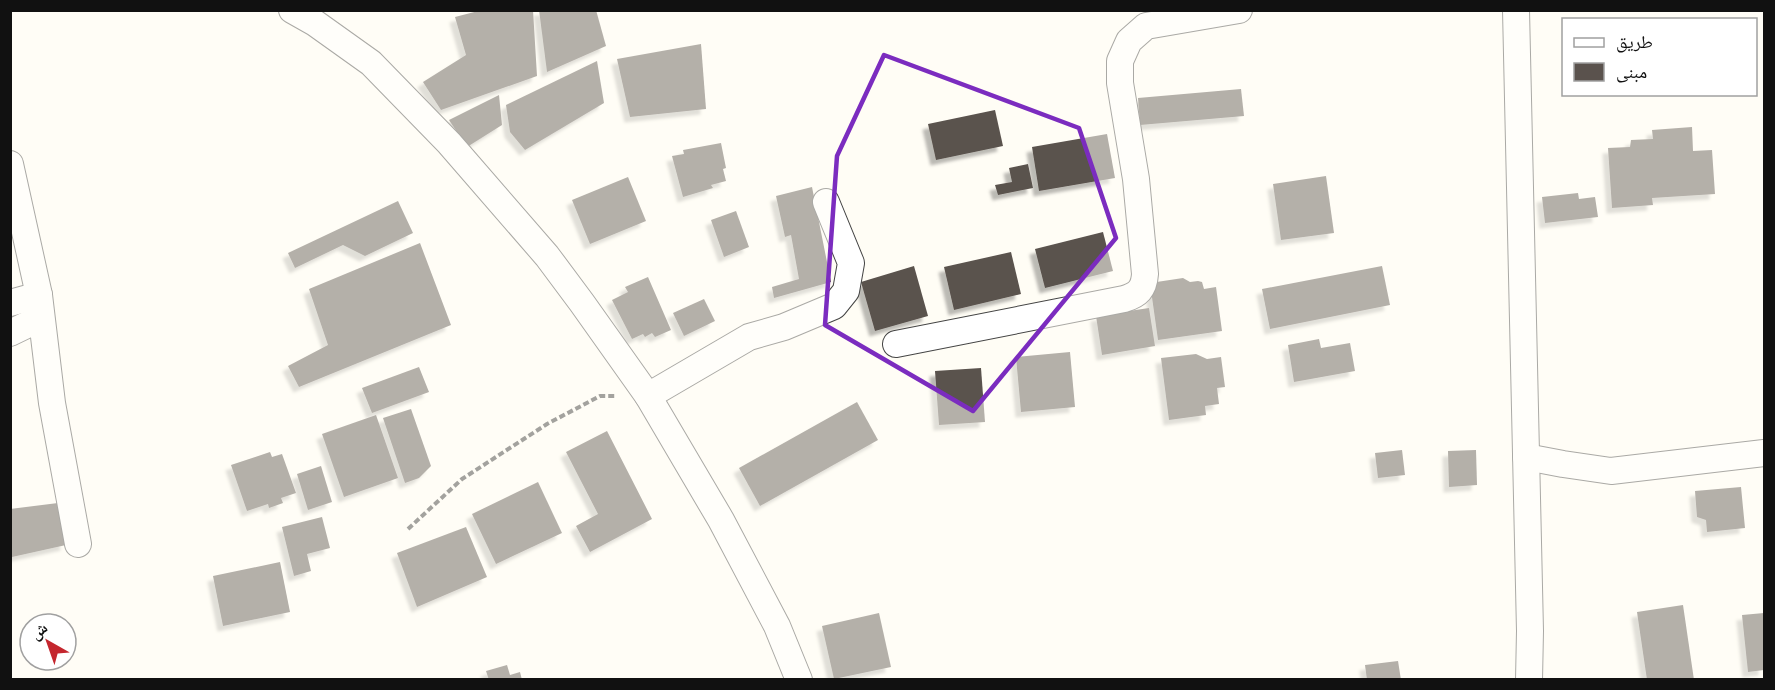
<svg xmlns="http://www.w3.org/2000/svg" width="1775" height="690" font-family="'Crimson Pro','Noto Naskh Arabic',serif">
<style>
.building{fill:#5a524d;filter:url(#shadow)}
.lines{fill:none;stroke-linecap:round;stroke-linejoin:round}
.minor-casing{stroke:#444;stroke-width:28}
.path{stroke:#333;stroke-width:4;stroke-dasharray:6 3;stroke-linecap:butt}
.minor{stroke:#fff;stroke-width:26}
.marked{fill:none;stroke:#7b2cbf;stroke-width:4.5;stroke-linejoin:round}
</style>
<defs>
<filter id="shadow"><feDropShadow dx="-5.5" dy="5.5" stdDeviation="1.5" flood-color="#0004"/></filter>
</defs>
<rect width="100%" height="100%" fill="#fffdf5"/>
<!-- building -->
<g class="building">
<polygon points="482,10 533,10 537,76 441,110 423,82 466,55 455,17"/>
<polygon points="539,10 596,10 606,46 547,72"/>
<polygon points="701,44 706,109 630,117 617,59"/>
<polygon points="597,61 604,103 525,150 510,132 506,105"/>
<polygon points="1241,89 1244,116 1140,125 1138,98"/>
<polygon points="499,95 502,125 467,147 449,120"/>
<polygon points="995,110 1003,146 936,160 928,124"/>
<polygon points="1692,127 1693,151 1712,150 1715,194 1652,198 1653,205 1612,208 1608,148 1630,147 1631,140 1653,139 1652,130"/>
<polygon points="1107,134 1115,178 1039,191 1032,147"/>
<polygon points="721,143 726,168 723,169 726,181 711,185 713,188 683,197 672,156 684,154 683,150"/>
<polygon points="1028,164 1033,188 998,195 995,185 1012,182 1009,168"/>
<polygon points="1326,176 1334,233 1281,240 1273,184"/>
<polygon points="628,177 646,221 590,244 572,200"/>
<polygon points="812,187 831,282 774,298 772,287 799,279 791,235 785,237 776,196"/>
<polygon points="1578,193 1579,199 1595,197 1598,217 1545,223 1542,197"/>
<polygon points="398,201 413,233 365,256 343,245 295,268 288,253"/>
<polygon points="736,211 749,247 724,257 711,220"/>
<polygon points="1103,232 1113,271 1045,288 1035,249"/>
<polygon points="420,243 451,325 299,387 288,366 328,345 309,289"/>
<polygon points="1011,252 1021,294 954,310 944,267"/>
<polygon points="914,266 928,316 875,331 861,282"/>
<polygon points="1382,266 1390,305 1270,329 1262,289"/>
<polygon points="648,277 671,330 655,337 652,333 645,337 643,334 632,339 612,300 628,292 625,287"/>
<polygon points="1183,278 1190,282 1198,281 1202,282 1204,289 1216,287 1222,331 1158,340 1150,283"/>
<polygon points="704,299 715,321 684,336 673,313"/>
<polygon points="1149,308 1155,346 1102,355 1096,316"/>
<polygon points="1319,339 1321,348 1350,343 1355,371 1294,382 1288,345"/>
<polygon points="1070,352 1075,407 1021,412 1016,357"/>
<polygon points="1196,354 1207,359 1221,357 1225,387 1217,388 1219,404 1205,406 1206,415 1169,420 1161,358"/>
<polygon points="419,367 429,392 372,413 362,388"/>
<polygon points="981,368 985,422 939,425 935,371"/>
<polygon points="857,402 878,440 760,506 739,468"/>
<polygon points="411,409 431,466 419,478 405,483 383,418"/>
<polygon points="376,415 398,478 344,497 322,434"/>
<polygon points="607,431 652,519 590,552 576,526 598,514 566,452"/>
<polygon points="1402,450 1405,475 1378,478 1375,453"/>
<polygon points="1476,450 1477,485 1449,487 1448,451"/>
<polygon points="270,452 272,457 282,454 296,493 281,498 283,503 269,508 268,504 247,511 231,465"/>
<polygon points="321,466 332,502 308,510 297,474"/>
<polygon points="538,482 562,533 496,564 472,514"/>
<polygon points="1741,487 1745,528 1707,532 1706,520 1697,517 1695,491"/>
<polygon points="58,503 66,545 12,557 10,509"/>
<polygon points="322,517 330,548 307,554 311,571 294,576 282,527"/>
<polygon points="466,527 487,577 417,607 397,553"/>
<polygon points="280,562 290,612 223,626 213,576"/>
<polygon points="1683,605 1694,680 1647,680 1637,612"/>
<polygon points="879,613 891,667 834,679 822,626"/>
<polygon points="1764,613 1764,670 1748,672 1742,615"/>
<polygon points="1398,661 1401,680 1367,680 1365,665"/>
<polygon points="507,665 510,675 520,672 522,680 489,680 486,671"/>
</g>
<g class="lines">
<defs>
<g id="minor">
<polyline points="292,10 315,23 371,63 449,143 547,256 582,303 648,396 721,520 777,626 799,680"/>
<polyline points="1516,10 1530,631 1529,680"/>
<polyline points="10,164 39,295 52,403 78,544"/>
<polyline points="10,303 39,295"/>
<polyline points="10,333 41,318"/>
<path d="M896,344L1124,299C1138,295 1144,289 1145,274L1136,179L1120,83V61L1129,41L1146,26L1239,10"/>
<polyline points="648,396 749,337 784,327 834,306 846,291 851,263 826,202"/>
<polyline points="1526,457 1563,464 1611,471 1764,453"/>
</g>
</defs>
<!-- minor casing -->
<use href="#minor" class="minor-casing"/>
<!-- path -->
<polyline class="path" points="408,529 462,479 547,424 600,396 617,396"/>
<!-- minor -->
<use href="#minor" class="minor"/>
</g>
<!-- marked area -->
<path d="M0 0H1775V690H0ZM884,55L1079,128L1116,238L973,411L825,325L837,156Z" fill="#fffdf5" fill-opacity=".55" fill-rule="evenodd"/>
<path class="marked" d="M884,55L1079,128L1116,238L973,411L825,325L837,156Z"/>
<!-- border -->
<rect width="1775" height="690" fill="none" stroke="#111111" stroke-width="24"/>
<!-- legend -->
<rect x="1562" y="18" width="195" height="78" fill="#ffffff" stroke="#a0a0a0" stroke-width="1.5"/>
<rect x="1574" y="38" width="30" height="9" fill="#ffffff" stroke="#a0a0a0" stroke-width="1.5"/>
<text x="1616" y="48" font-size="18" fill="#111111">طريق</text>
<rect x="1574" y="63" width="30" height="18" fill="#5a524d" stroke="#a0a0a0" stroke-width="1.5"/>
<text x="1616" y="78" font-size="18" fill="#111111">مبنى</text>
<!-- north arrow -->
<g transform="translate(48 642) rotate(320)"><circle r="28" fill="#ffffff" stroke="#a0a0a0" stroke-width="1.5"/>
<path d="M0-4.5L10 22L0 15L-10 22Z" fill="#c4262e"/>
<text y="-9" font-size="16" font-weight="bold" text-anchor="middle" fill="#111111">ش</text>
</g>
</svg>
